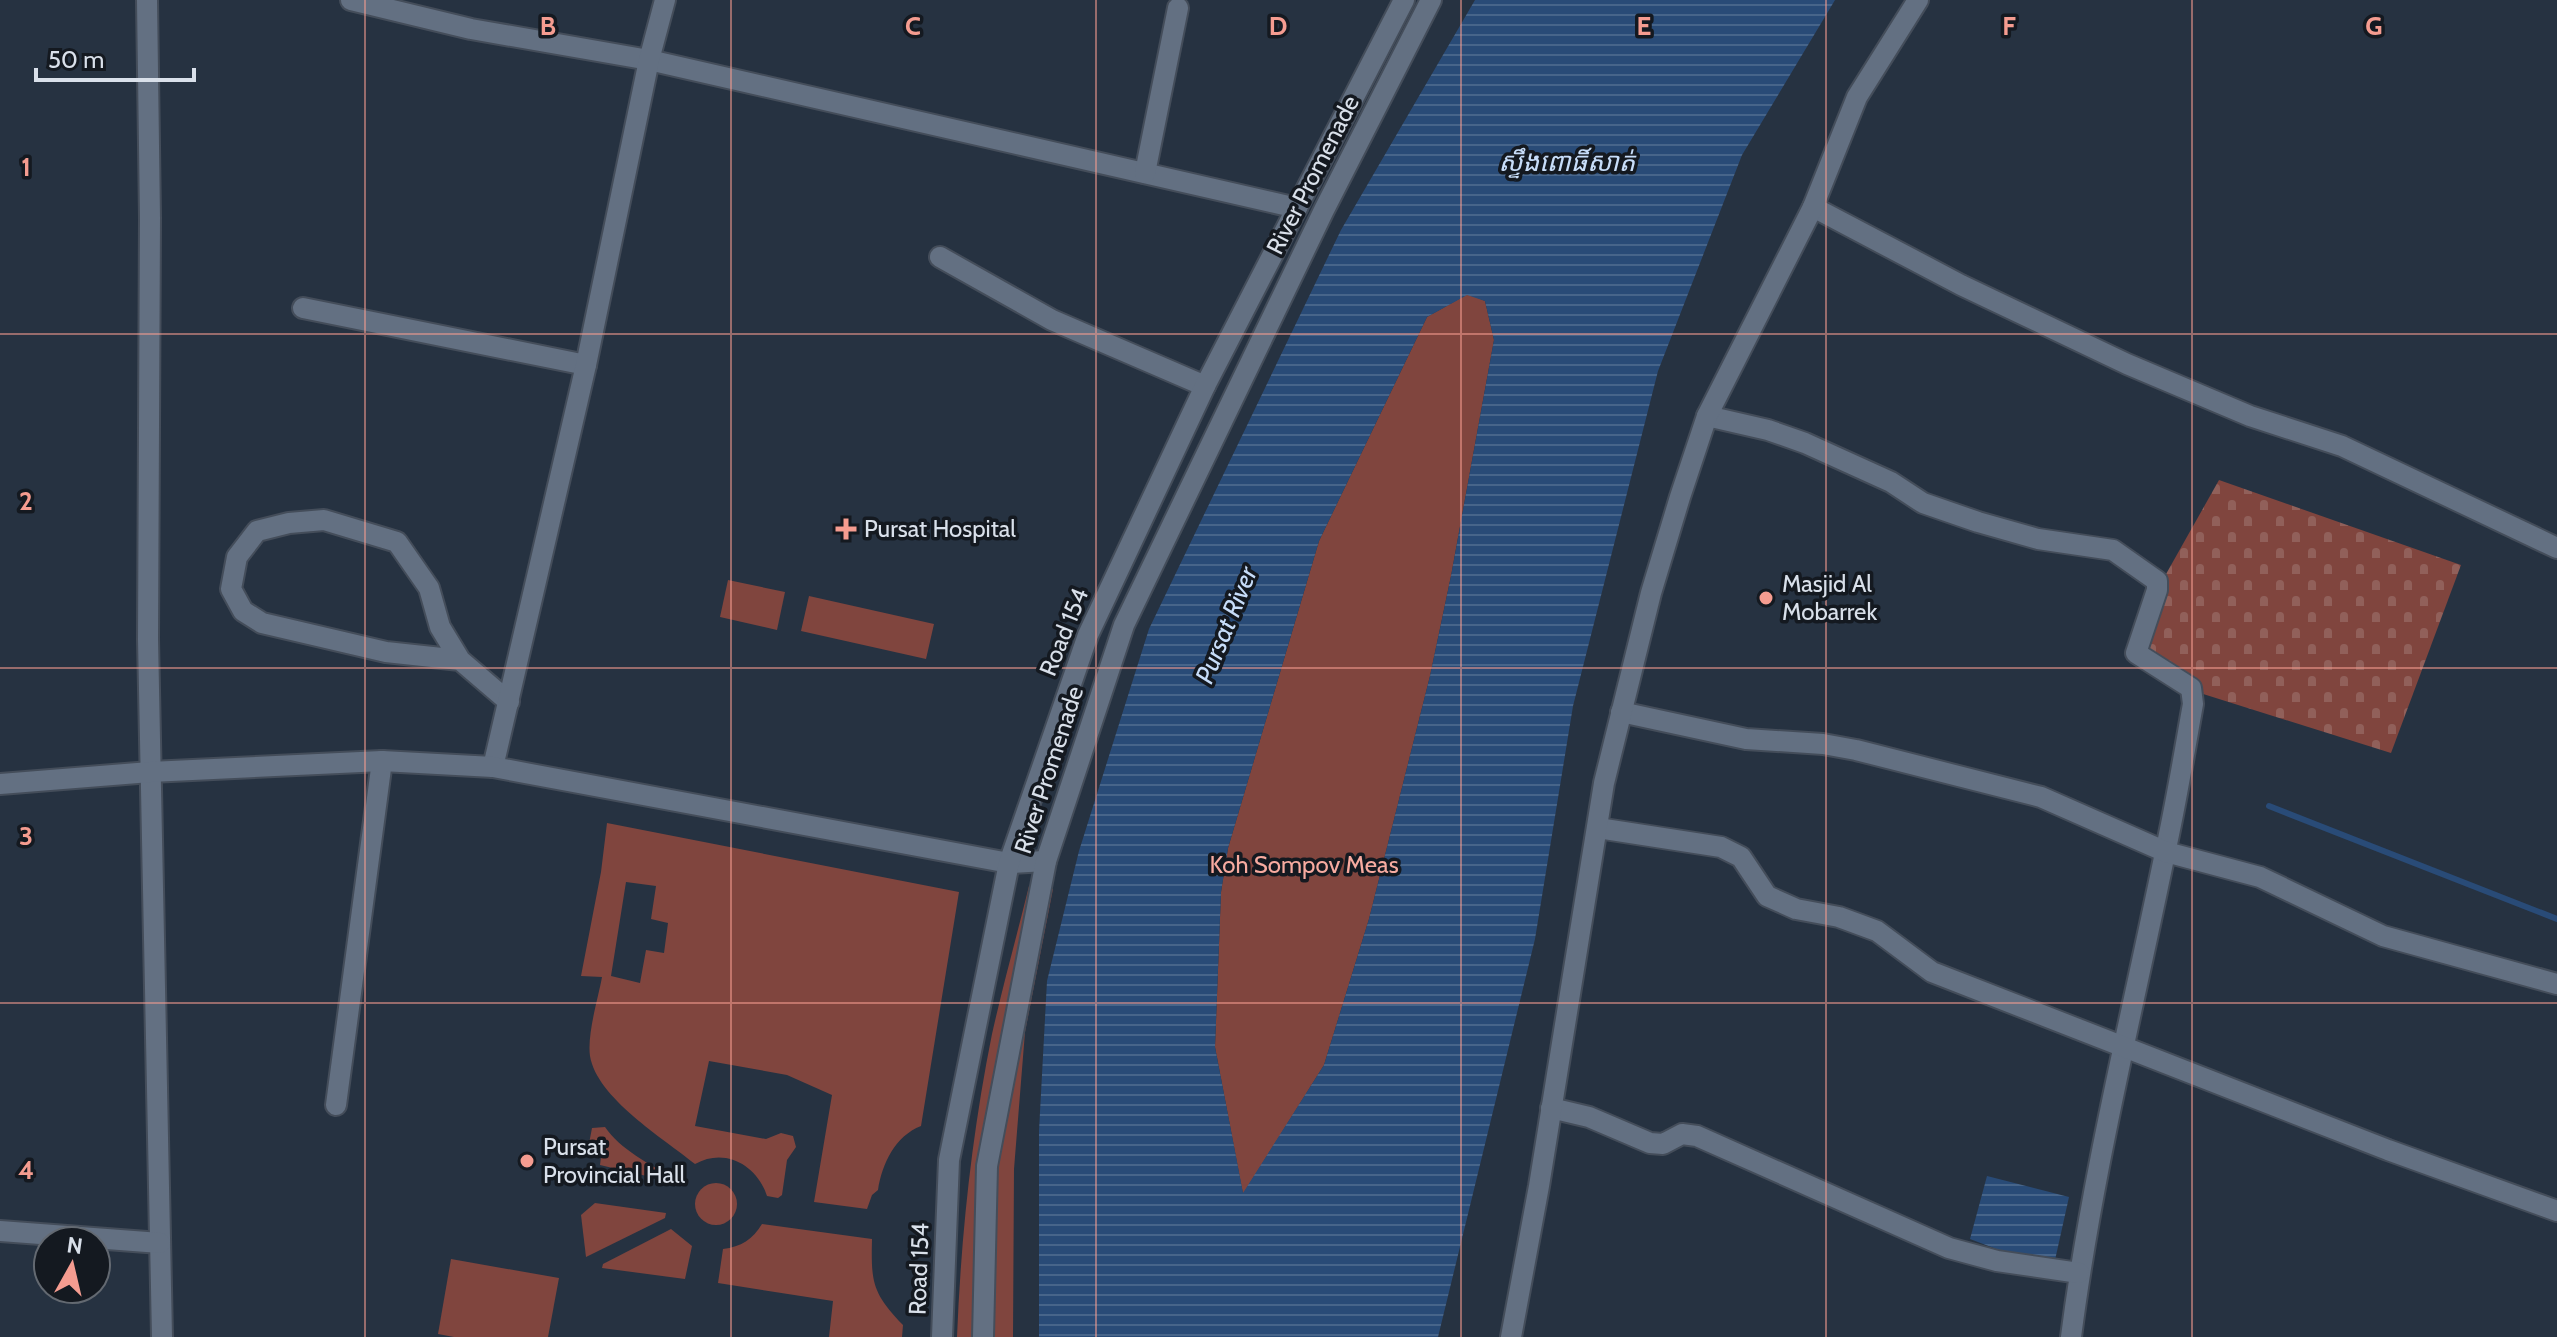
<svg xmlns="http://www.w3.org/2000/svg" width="2557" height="1337" font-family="Cabin,'Noto Sans Khmer',sans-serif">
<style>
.green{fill:#80453e;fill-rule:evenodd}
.cemetery{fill:url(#cemetery-stones)}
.water{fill:url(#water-rules);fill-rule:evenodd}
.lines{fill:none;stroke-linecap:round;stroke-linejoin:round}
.stream{stroke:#294b77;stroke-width:6}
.street-casing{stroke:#444d5a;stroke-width:24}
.secondary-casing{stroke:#444d5a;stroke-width:24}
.street{stroke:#637082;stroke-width:20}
.secondary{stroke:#637082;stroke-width:20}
.grid{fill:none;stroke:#f59c90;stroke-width:2;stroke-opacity:0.55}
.poi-dot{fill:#f59c90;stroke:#141920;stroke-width:3}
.labels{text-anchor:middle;stroke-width:7;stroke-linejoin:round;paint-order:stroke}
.street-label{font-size:24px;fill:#d9e0ea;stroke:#141920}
.poi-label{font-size:24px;fill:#d9e0ea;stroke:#141920;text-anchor:start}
.park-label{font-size:24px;fill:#f7aba0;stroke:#141920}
.water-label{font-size:26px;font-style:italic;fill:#c7ddf9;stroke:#141920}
.grid-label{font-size:26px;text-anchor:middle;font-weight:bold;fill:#f59c90;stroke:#141920;stroke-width:7;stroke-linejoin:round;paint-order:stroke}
</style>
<defs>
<pattern id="cemetery-stones" width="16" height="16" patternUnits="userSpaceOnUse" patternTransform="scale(2)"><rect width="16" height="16" fill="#80453e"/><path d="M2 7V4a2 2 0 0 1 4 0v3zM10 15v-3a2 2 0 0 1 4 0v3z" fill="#91605a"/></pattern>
<pattern id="water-rules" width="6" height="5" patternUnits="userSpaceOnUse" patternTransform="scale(2)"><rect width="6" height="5" fill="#294b77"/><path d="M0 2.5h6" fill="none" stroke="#47658a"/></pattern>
</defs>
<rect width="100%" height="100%" fill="#263241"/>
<!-- green -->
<g class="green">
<polygon points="1468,294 1485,301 1494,340 1451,576 1430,676 1369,919 1324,1065 1243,1194 1215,1047 1221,892 1228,848 1319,541 1427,317"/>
<polygon points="728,580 785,592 777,630 720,617"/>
<polygon points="809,596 934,624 926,659 801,631"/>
<path d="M607,823L959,892L921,1126C895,1136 882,1164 878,1190L872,1195L867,1209L814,1202L832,1095L787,1075L709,1061L695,1126L766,1139L781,1133L793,1136L796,1147L787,1160L782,1195L778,1198L767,1196C757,1165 725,1147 695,1164C663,1138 597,1098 590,1056C587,1034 598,999 602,977L581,976L601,872ZM626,882L656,886L651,919L668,923L664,953L646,950L640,983L611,976Z"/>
<path d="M1029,886L1053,889L1025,1032L1014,1169L1013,1337H957C961,1236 972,1133 992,1034C1003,985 1017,935 1029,886Z"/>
<path d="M605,1127C620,1149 650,1165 673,1177L672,1182L600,1165L601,1157L587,1154L592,1128Z"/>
<circle cx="716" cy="1204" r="21"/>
<polygon points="595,1203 666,1213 665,1218 586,1257 581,1215"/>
<path d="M762,1224L872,1239C871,1282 872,1293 903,1325L902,1337H829L833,1301L718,1283L723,1249C741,1247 753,1239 762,1224Z"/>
<polygon points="671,1229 692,1246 685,1279 602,1268 603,1264"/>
<polygon points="451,1259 559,1278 548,1337 454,1337 438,1334"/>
</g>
<!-- cemetery -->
<polygon class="cemetery" points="2219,480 2461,565 2391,753 2200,693 2143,647 2161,583"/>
<!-- water -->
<g class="water">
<path d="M1475,0H1835L1742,155L1658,371L1573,706L1535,939L1438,1337H1039V1131L1047,981L1079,851L1149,629L1341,230ZM1467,295L1485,301L1494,340L1451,576L1430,676L1369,919L1324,1065L1243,1193L1215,1047L1221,892L1228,848L1319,541L1427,317Z"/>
<polygon points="1987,1176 2069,1197 2055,1260 2007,1253 1970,1239"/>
</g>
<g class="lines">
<!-- stream -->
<polyline class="stream" points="2269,806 2557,919"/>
<defs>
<g id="street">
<polyline points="147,0 150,218 148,639 162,1337"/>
<polyline points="351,0 471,29 649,60 1297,208"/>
<polyline points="1145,173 1178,8"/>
<polyline points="1813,207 1961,285 2127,364 2250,416 2342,446 2557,548"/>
<polyline points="940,257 1052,320 1205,386"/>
<polyline points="303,308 586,365"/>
<path d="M1707,416L1768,430L1805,443L1891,482L1923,503L1978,522L2038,539L2113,550L2157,581V590L2136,653L2191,688L2193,704C2184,754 2176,804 2165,853C2132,1014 2092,1174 2071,1337"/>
<polyline points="460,660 386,652 262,623 243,611 231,589 237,557 257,531 289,523 324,520 397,542 429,588 440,627 460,660 509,702"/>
<polyline points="1621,712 1746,739 1823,744 1856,750 2041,797 2166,852 2260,877 2383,936 2557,984"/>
<polyline points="493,767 586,365 649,60 665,0"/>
<polyline points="1598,828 1721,847 1741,857 1767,896 1796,909 1839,917 1877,931 1932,972 2388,1150 2557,1211"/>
<polyline points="1009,863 1046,861"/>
<polyline points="336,1105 382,761"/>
<polyline points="1551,1108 1589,1117 1650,1143 1663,1144 1682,1134 1697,1136 1949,1248 1997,1261 2079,1273"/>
<polyline points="0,1231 160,1243"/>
<polyline points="983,1337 987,1166 1046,861 1124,625 1324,210 1431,0"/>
</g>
<g id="secondary">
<polyline points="0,784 150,772 382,761 493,767 1009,863"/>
<polyline points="942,1337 949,1160 1009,863 1088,635 1205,386 1404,0"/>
<polyline points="1511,1337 1539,1186 1604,783 1651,593 1680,497 1707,416 1813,207 1857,97 1918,0"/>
</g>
</defs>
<!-- street casing -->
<use href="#street" class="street-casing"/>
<!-- secondary casing -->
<use href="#secondary" class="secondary-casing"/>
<!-- street -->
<use href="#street" class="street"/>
<!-- secondary -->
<use href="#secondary" class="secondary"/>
</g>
<!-- grid -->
<path class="grid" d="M365,0V1337M731,0V1337M1096,0V1337M1461,0V1337M1826,0V1337M2192,0V1337M0,334H2557M0,668H2557M0,1003H2557"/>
<!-- markers -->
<g class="poi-dot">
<path d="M842 517h8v8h8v8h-8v8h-8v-8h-8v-8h8z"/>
<circle cx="1766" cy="598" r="8"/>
<circle cx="527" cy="1161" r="8"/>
</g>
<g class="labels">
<!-- street labels -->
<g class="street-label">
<text transform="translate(1313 175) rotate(-63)" y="8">River Promenade</text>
<text transform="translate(1064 632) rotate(-68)" y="8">Road 154</text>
<text transform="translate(1049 770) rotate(-72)" y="8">River Promenade</text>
<text transform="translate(919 1269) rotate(-88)" y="8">Road 154</text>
</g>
<!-- poi labels -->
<g class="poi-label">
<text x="864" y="537">Pursat Hospital</text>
<text x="1782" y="592">Masjid Al<tspan x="1782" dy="28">Mobarrek</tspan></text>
<text x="543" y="1155">Pursat<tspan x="543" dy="28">Provincial Hall</tspan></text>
</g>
<!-- park labels -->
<g class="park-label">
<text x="1304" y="873">Koh Sompov Meas</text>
</g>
<!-- water labels -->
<g class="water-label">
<text x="1567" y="171">ស្ទឹងពោធិ៍សាត់</text>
<text transform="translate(1226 625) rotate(-68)" y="9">Pursat River</text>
</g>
</g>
<g class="grid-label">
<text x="548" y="35">B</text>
<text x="913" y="35">C</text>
<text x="1278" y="35">D</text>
<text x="1644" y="35">E</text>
<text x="2009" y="35">F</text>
<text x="2374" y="35">G</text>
<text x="26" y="176">1</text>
<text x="26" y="510">2</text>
<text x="26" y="845">3</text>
<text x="26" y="1179">4</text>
</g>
<!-- north arrow -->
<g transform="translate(72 1265) rotate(8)"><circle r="38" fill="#141920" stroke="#636971" stroke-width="2"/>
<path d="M0-6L14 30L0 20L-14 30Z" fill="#f59c90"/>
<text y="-12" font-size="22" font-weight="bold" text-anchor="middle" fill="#d9e0ea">N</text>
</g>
<!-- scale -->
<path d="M36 68v12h158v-12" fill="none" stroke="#d9e0ea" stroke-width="4"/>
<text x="48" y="68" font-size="24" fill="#d9e0ea" stroke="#141920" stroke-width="6" paint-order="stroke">50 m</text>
</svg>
